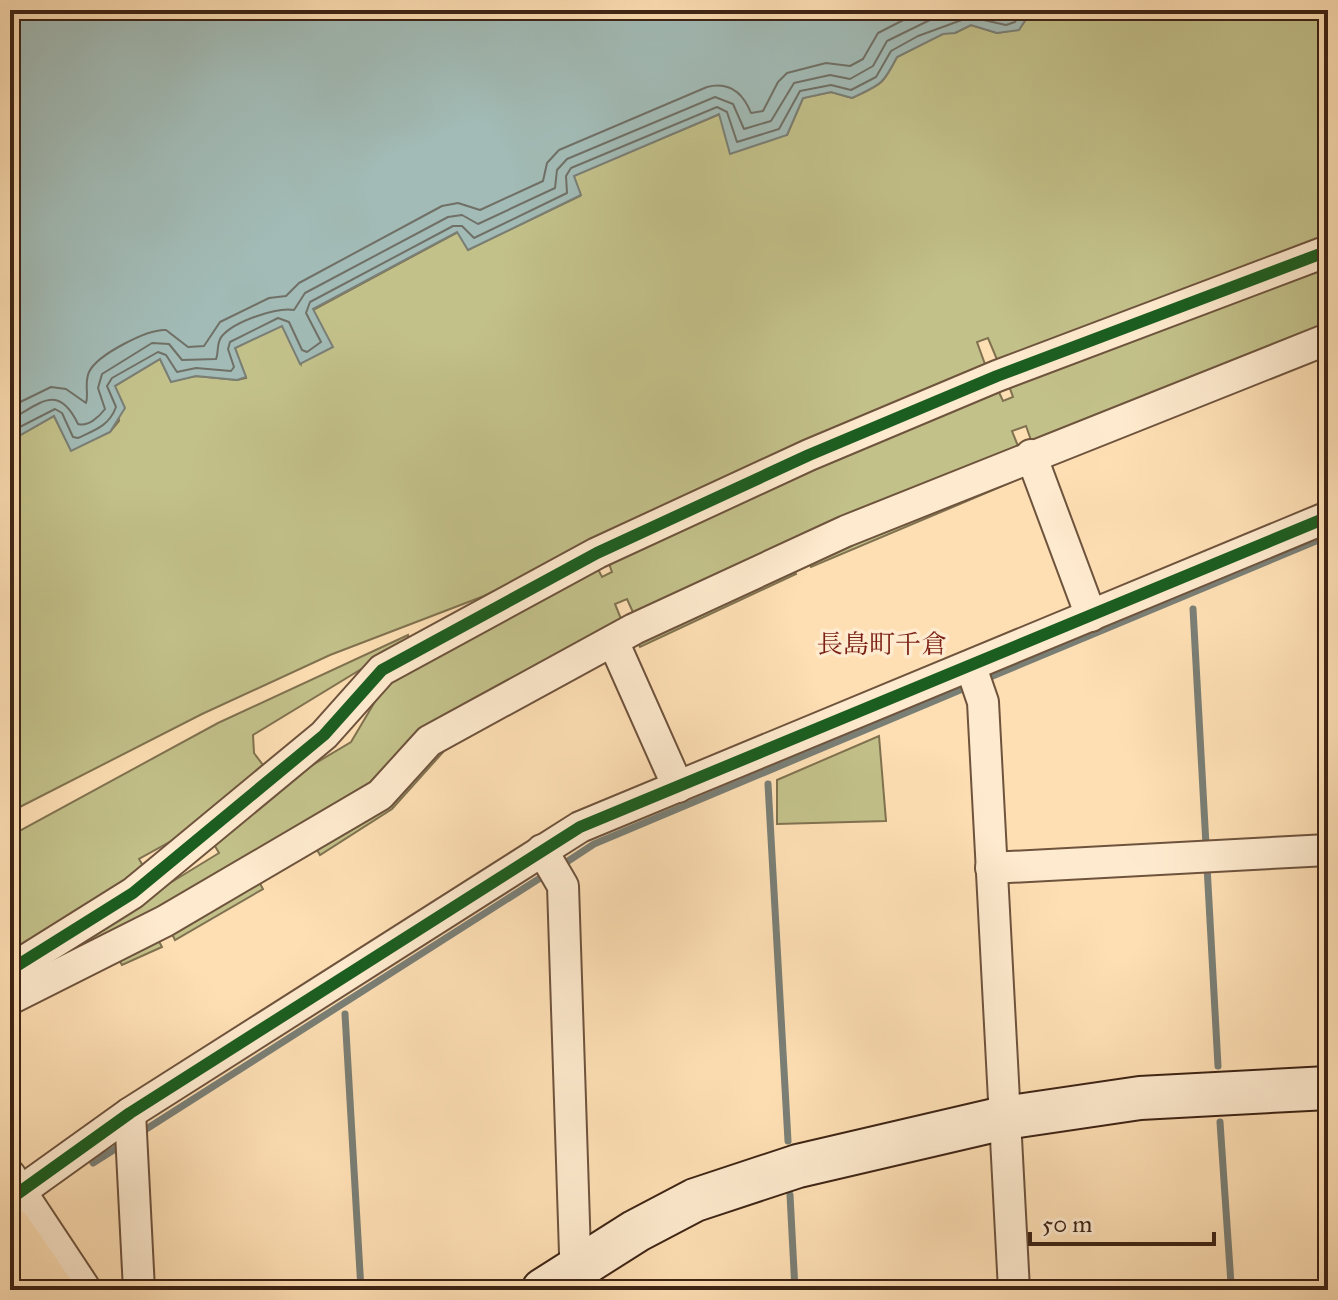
<svg xmlns="http://www.w3.org/2000/svg" width="1338" height="1300" font-family="'IM FELL Great Primer','Noto Serif JP',serif">
<style>
.green{fill:#c3c18a;stroke:#807250;stroke-width:2}
.water{fill:#a2bbb6;stroke:#7a7f76;stroke-width:2}
.lines{fill:none;stroke-linecap:round;stroke-linejoin:round}
.shore{stroke:#707066;stroke-width:2}
.stream{stroke:#7a7f76;stroke-width:7}
.street-casing{stroke:#6e533d;stroke-width:34}
.secondary-casing{stroke:#3e2415;stroke-width:46}
.highway-casing{stroke:#3e2415;stroke-width:48}
.street{stroke:#feeace;stroke-width:30}
.secondary{stroke:#feeace;stroke-width:42}
.highway{stroke:#fedfb4;stroke-width:44}
.cycleway-casing{stroke:#feeace;stroke-width:17}
.cycleway{stroke:#1b5e20;stroke-width:12}
.labels{text-anchor:middle;stroke-width:7;stroke-linejoin:round;paint-order:stroke}
.quarter-label{font-size:26px;fill:#7a1f14;stroke:#feeace}
</style>
<rect width="100%" height="100%" fill="#fedfb4"/>
<filter id="stains"><feTurbulence type="fractalNoise" baseFrequency=".0025" numOctaves="4"/><feColorMatrix values="0 0 0 0 .2 0 0 0 0 .09 0 0 0 0 .02 0 0 0 .5 -.17"/></filter>
<radialGradient id="worn" r=".72"><stop offset=".6" stop-color="#630" stop-opacity="0"/><stop offset="1" stop-color="#630" stop-opacity=".3"/></radialGradient>
<!-- green -->
<g class="green">
<path d="M1032,10H1328V237L998,362L988,338L977,342L986,367L679,500L484,596L330,655L202,714L10,812V441L54,416L71,450L110,432L119,421L115,386L160,359L171,381L196,376L237,380L246,378L235,348L282,325L301,364L313,310L458,232L468,250L580,196L573,176L720,114L787,135L803,98L831,92L852,98C882,84 882,86 897,57L943,33H955L971,25L997,33L1019,29Z"/>
<polygon points="1328,264 1328,332 1033,446 1026,426 1012,431 1020,451 636,619 627,599 615,604 624,626 376,791 167,914 10,981 219,853 212,841 279,785 351,742 389,678 597,567 602,577 612,572 608,561 815,467 998,390 1003,401 1013,397 1009,386"/>
<polygon points="1021,467 1031,474 811,567 807,557"/>
<polygon points="791,562 796,574 640,647 635,636"/>
<polygon points="408,635 409,640 253,735 254,753 266,769 184,834 139,859 146,871 10,958 10,836 218,723"/>
<polygon points="530,702 444,751 392,809 320,855 313,843 433,747"/>
<polygon points="879,736 886,821 777,824 777,780"/>
<polygon points="256,876 263,889 175,940 169,928"/>
<polygon points="155,934 162,947 122,965 116,955"/>
</g>
<!-- water -->
<path class="water" d="M10,10H1032L1019,30L997,33L971,25L955,33L943,34L897,57C882,86 881,84 852,98L831,92L803,98L787,135L730,154L719,114L574,176L581,195L468,250L457,232L313,309L333,347L300,364L282,326L235,348L246,377L237,380L196,376L171,382L160,359L115,386L125,408L110,432L71,451L54,416L10,441Z"/>
<g class="lines">
<!-- shore -->
<g class="shore">
<path d="M10,407L51,387L66,389L86,403C89,394 84,383 89,372C97,355 147,329 166,330L188,347L204,346L220,322L269,298L286,296L299,283L442,206L458,203L480,210L543,181L547,163L559,150L707,87C730,81 743,93 751,113L763,111L778,82L787,73L826,63L850,66L863,59L878,33L923,10"/>
<path d="M10,420C41,403 58,383 78,424C88,427 99,417 105,409L98,388L102,374L152,343L169,344L182,360L216,359C219,352 216,343 222,336C235,321 277,307 294,310L305,293L448,217L462,215L478,224L555,188L557,170L567,159L715,97L733,104L744,129L771,121L794,83L830,75L850,79L873,66L887,41L936,17L961,10"/>
<path d="M10,432L55,409L62,413L73,437L78,438C95,430 109,426 116,407L107,386L112,378L158,352L166,355L177,372L196,368L231,371L234,367L228,349L230,342L278,318L289,322L302,350L307,352L321,342L306,313L310,302L453,226H462L474,238L567,193L566,176L571,168L717,107L727,112L737,142L779,129L800,91L831,85L851,90L876,77L891,51L918,36L970,17L1006,25L1015,22L1023,10"/>
</g>
<!-- stream -->
<g class="stream">
<polyline points="1193,609 1206,845"/>
<polyline points="983,680 1328,536"/>
<polyline points="768,784 788,1141"/>
<polyline points="1207,866 1218,1066"/>
<polyline points="559,867 594,844 972,685"/>
<polyline points="345,1014 361,1290"/>
<polyline points="1220,1122 1231,1284 1240,1290"/>
<polyline points="140,1133 548,873"/>
<polyline points="93,1163 123,1144"/>
<polyline points="790,1195 795,1290"/>
</g>
<defs>
<g id="street">
<polyline points="1031,455 1091,616"/>
<polyline points="613,641 678,787"/>
<polyline points="971,667 983,702 1014,1290"/>
<polyline points="542,850 563,886 576,1284"/>
<polyline points="991,868 1328,850"/>
<polyline points="10,970 133,893 324,735 382,670 597,553 809,455 997,376 1328,251"/>
<polyline points="10,999 165,921 380,795 429,741 634,629 846,531 1328,339"/>
<polyline points="130,1113 139,1290"/>
<polyline points="10,1175 86,1290"/>
<polyline points="10,1199 130,1113 580,827 1328,517"/>
</g>
<polyline id="secondary" points="543,1290 636,1231 695,1200 798,1166 1004,1118 1140,1098 1328,1088"/>
<polyline id="highway" points="10,1230 51,1290"/>
</defs>
<!-- street casing -->
<use href="#street" class="street-casing"/>
<!-- secondary casing -->
<use href="#secondary" class="secondary-casing"/>
<!-- highway casing -->
<use href="#highway" class="highway-casing"/>
<!-- street -->
<use href="#street" class="street"/>
<!-- secondary -->
<use href="#secondary" class="secondary"/>
<!-- highway -->
<use href="#highway" class="highway"/>
<defs>
<g id="cycleway">
<polyline points="10,970 133,893 324,735 382,670 597,553 809,455 997,376 1328,251"/>
<polyline points="10,1199 130,1113 580,827 1328,517"/>
</g>
</defs>
<!-- cycleway casing -->
<use href="#cycleway" class="cycleway-casing"/>
<!-- cycleway -->
<use href="#cycleway" class="cycleway"/>
</g>
<g class="labels">
<!-- quarter labels -->
<g class="quarter-label">
<text x="882" y="653">長島町千倉</text>
</g>
</g>
<!-- margin -->
<rect width="1338" height="1300" fill="none" stroke="#fedfb4" stroke-width="40"/>
<rect x="12" y="12" width="1314" height="1276" fill="none" stroke="#3e2415" stroke-width="4"/>
<rect x="20" y="20" width="1298" height="1260" fill="none" stroke="#3e2415" stroke-width="2"/>
<!-- scale -->
<path d="M1030 1232v12h184v-12" fill="none" stroke="#3e2415" stroke-width="4"/>
<text x="1042" y="1232" font-size="24" fill="#3e2415" stroke="#feeace" stroke-width="6" paint-order="stroke">50 m</text>
<rect width="100%" height="100%" filter="url(#stains)"/>
<rect width="100%" height="100%" fill="url(#worn)"/>
</svg>
